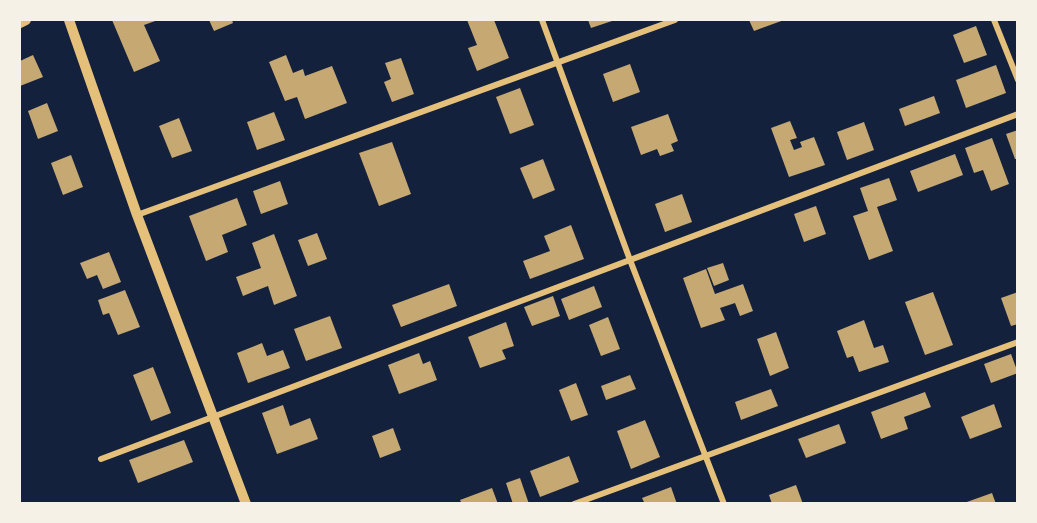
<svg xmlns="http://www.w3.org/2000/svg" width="1037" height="523" font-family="'DM Sans',sans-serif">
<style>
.building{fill:#c6a872}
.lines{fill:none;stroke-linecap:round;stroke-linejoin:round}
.minor{stroke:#e5c07b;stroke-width:6}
.tertiary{stroke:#e5c07b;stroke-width:10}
</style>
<rect width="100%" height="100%" fill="#14213d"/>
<!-- building -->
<g class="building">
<polygon points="112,20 158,20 144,25 160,61 134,72"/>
<polygon points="209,20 232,20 233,23 214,31"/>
<polygon points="467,20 494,20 509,58 477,71 468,48 477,45"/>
<polygon points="588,20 615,20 591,28"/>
<polygon points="749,20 784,20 754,31"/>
<polygon points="976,26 987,55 964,63 953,35"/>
<polygon points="33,55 43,77 20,86 20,61"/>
<polygon points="286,55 293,73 303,69 305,76 332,66 347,103 305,119 297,97 285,101 269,62"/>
<polygon points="401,58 414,94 392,102 384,82 391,79 385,63"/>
<polygon points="630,64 640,92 613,102 603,74"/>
<polygon points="996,65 1006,93 966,108 956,80"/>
<polygon points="520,88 534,125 510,134 496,97"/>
<polygon points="934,96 940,113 905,126 899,109"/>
<polygon points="47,103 58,131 38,139 28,111"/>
<polygon points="274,112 285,140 257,150 247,122"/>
<polygon points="668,114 678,141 671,144 674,151 660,156 657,149 641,155 631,127"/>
<polygon points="179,118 192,151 172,158 159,126"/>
<polygon points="790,121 797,138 790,140 794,150 802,147 800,142 814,137 825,165 789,177 771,128"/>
<polygon points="864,122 874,150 847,160 837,132"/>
<polygon points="1018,130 1018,159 1015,159 1006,134"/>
<polygon points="992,138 1009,184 991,191 983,170 974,173 965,148"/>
<polygon points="392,142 411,194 379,206 359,153"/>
<polygon points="955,154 963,175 918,192 910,171"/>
<polygon points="71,155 83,187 63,195 51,163"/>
<polygon points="543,159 555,190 533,199 520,168"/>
<polygon points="889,178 897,200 877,207 893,251 869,260 853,216 868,211 860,188"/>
<polygon points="280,181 288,204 261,214 253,191"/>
<polygon points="682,194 692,222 665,232 655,204"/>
<polygon points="237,198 247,225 222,235 228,252 206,261 189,216"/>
<polygon points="816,206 826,234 804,242 794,214"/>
<polygon points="571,225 584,259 530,279 523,261 550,251 544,236"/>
<polygon points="317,233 327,259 308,266 298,240"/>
<polygon points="274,234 297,296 274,305 268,286 243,296 236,277 261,268 252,243"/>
<polygon points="109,252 121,282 103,289 97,275 87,279 80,263"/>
<polygon points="723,263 729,280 714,286 707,268"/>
<polygon points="706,269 715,294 743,284 753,311 740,316 735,303 720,308 725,320 701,328 683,278"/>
<polygon points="449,284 457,306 401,327 392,305"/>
<polygon points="594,286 602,307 569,320 561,299"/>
<polygon points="125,290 140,327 118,335 109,313 103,315 98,300"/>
<polygon points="933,292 953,345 925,355 905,302"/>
<polygon points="1018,292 1018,324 1011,326 1001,298"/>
<polygon points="553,296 560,316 532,326 524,307"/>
<polygon points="330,316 342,348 306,361 294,329"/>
<polygon points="608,317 620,349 601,356 589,325"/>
<polygon points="864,320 874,348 883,345 889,362 859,372 853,356 847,358 837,331"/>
<polygon points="506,322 514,346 502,350 506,359 480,368 468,337"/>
<polygon points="776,332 789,368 770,376 757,339"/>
<polygon points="262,343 267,356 283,350 290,368 248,383 237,353"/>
<polygon points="419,353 423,364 430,361 437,380 399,394 388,365"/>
<polygon points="1011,354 1018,373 991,383 984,364"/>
<polygon points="153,367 171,413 151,421 133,375"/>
<polygon points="630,375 636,389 606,400 601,386"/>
<polygon points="576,383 588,415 571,421 559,390"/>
<polygon points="771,389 778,406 741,420 735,402"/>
<polygon points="925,392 931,407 904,417 908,429 881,439 871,412"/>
<polygon points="994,404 1002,427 970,439 961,417"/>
<polygon points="283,405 290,426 310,418 318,439 277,454 262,413"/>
<polygon points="645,420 660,457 631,469 617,431"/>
<polygon points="839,424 846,443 806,458 798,439"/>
<polygon points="393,428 401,450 380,458 372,436"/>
<polygon points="184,440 193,462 138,483 129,460"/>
<polygon points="569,456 579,482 540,497 530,471"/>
<polygon points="520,478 529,504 513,504 506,483"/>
<polygon points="796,485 803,504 772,504 769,495"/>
<polygon points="671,487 677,504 645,504 642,498"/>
<polygon points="492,488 498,504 462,504 460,500"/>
<polygon points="992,493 996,504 964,504 964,503"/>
</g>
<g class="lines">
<!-- minor -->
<g class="minor">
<polyline points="542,20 630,260 724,504"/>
<polyline points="994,20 1018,80"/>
<polyline points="137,215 675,20"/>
<polyline points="101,459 1018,114"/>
<polyline points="574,504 1018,342"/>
</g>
<!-- tertiary -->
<g class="tertiary">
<polyline points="69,20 137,215 246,504"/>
<polyline points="20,23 26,20"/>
</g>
</g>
<!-- border -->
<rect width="1037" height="523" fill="none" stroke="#f6f1e7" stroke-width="42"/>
</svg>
